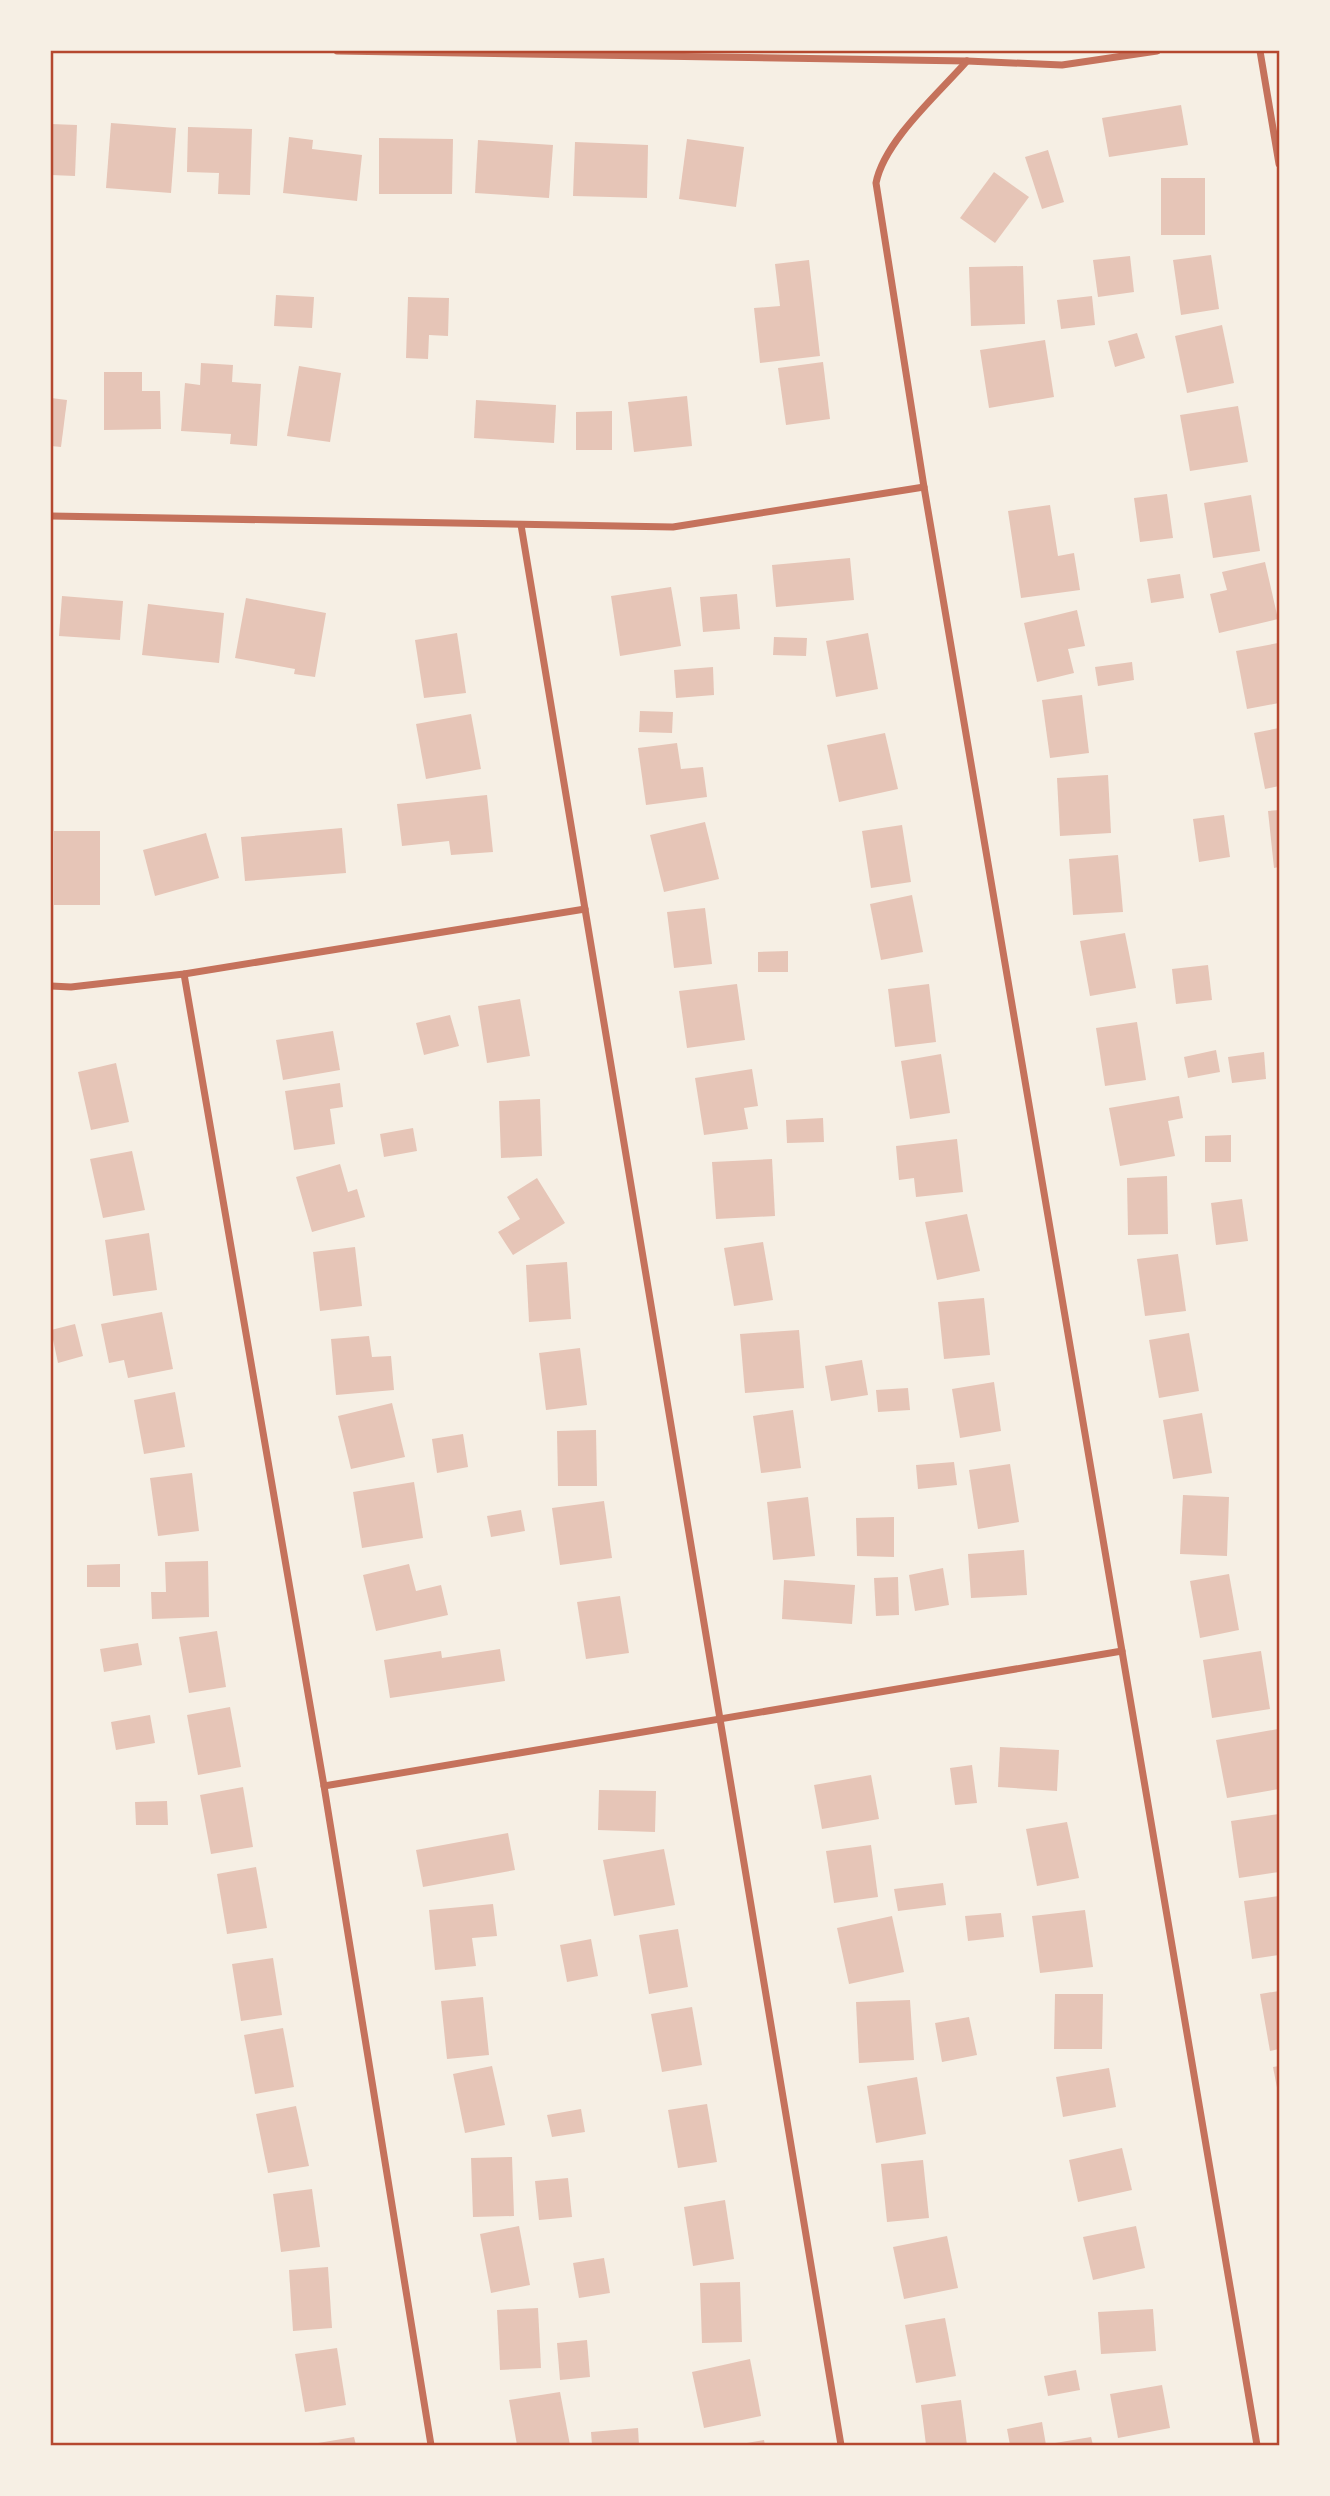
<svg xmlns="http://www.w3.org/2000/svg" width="1330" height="2496" font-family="Helvetica,sans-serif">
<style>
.building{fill:#e6c5b7}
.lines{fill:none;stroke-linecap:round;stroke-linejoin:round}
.minor{stroke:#c5725c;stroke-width:7}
.neatline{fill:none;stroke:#b5482f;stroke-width:2.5}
</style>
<rect width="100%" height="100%" fill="#f6efe4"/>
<!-- building -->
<g class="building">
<polygon points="1181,105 1188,145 1109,157 1102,118"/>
<polygon points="111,123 176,128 171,193 106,188"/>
<polygon points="51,124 77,125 75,176 51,175"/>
<polygon points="188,127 252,129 250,195 218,194 219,173 187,172"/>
<polygon points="289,137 313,140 312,149 362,155 357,201 283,193"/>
<polygon points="379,138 453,139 452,194 379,194"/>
<polygon points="687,139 744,147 736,207 679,199"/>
<polygon points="478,140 553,145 549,198 475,193"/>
<polygon points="575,142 648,145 647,198 573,196"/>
<polygon points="1048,150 1064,202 1042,209 1025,157"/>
<polygon points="994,172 1029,197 995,243 960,218"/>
<rect x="1161" y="178" width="44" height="57"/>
<polygon points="1211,255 1219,309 1181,315 1173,260"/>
<polygon points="1130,256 1134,292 1098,297 1093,260"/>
<polygon points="809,260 820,356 760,363 754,308 780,306 775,264"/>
<polygon points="1023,266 1025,324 971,326 969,267"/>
<polygon points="276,295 314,297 312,328 274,326"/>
<polygon points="1092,296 1095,325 1061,329 1057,300"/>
<polygon points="408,297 449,298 448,336 429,335 428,359 406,358"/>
<polygon points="1222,325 1234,383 1187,393 1175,336"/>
<polygon points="1137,333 1145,358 1115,367 1108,341"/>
<polygon points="1045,340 1054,397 989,408 980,350"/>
<polygon points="823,362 830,419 786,425 778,368"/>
<polygon points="201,363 233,365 232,382 261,384 257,446 230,444 231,434 181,431 185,383 200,385"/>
<polygon points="299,366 341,373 330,442 287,436"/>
<polygon points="104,372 142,372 142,391 160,391 161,429 104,430"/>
<polygon points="687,396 692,446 634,452 628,402"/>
<polygon points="51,398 67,400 61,447 51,446"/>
<polygon points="476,400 556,405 554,443 474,438"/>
<polygon points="1238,406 1248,462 1190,471 1180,415"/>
<polygon points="612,411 612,450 576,450 576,412"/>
<polygon points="1167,494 1173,538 1140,542 1134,498"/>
<polygon points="1251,495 1260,551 1213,558 1204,503"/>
<polygon points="1050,505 1058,556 1074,553 1080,590 1021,598 1008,511"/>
<polygon points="850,558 854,600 776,607 772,565"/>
<polygon points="1265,562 1278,619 1219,633 1210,594 1227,590 1222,572"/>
<polygon points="1180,574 1184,598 1151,603 1147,579"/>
<polygon points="671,587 681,646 620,656 611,596"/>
<polygon points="737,594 740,629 703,632 700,597"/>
<polygon points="62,596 123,601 120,640 59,636"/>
<polygon points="246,598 326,613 315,677 294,674 295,669 235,658"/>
<polygon points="148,604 224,613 219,663 142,655"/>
<polygon points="1077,610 1085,646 1068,649 1074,673 1037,682 1024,623"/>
<polygon points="457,633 466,693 424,698 415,640"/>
<polygon points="868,633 878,689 836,697 826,641"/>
<polygon points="774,637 807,638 806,656 773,655"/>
<polygon points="1278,643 1279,703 1247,709 1236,651"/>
<polygon points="1132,662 1134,680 1098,686 1095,667"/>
<polygon points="713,667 714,695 676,698 674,670"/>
<polygon points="1082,695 1089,753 1050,758 1042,700"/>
<polygon points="640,711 673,712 672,733 639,732"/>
<polygon points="471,714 481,769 426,779 416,724"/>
<polygon points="1279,728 1279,786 1265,789 1254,733"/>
<polygon points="885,733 898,789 839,802 827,745"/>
<polygon points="677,743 681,769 703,767 707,797 646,805 638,748"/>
<polygon points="1108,775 1111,833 1060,836 1057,778"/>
<polygon points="487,795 493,852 451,855 449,841 402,846 397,804"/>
<polygon points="1279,810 1279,867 1274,868 1268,811"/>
<polygon points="1224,815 1230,857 1199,862 1193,819"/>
<polygon points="705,822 719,879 664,892 650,835"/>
<polygon points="902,825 911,882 871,888 862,831"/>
<polygon points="342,828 346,873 245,881 241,837"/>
<rect x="54" y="831" width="46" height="74"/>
<polygon points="206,833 219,878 155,896 143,850"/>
<polygon points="1118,855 1123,912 1073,915 1069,859"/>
<polygon points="912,895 923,952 881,960 870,904"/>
<polygon points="705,908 712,964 674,968 667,912"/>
<polygon points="1125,933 1136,988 1090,996 1080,941"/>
<polygon points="788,951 788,972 758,972 758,952"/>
<polygon points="1208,965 1212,1000 1176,1004 1172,969"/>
<polygon points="737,984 745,1040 687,1048 679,991"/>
<polygon points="929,984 936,1042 895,1047 888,989"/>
<polygon points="520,999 530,1056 487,1063 478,1006"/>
<polygon points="450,1015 459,1046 424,1055 416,1023"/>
<polygon points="1137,1022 1146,1080 1105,1086 1096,1028"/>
<polygon points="333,1031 340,1070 283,1080 276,1040"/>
<polygon points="1216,1050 1220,1072 1188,1078 1184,1057"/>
<polygon points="1264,1052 1266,1079 1232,1083 1228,1057"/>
<polygon points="941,1054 950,1113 910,1119 901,1061"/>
<polygon points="116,1063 129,1122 91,1130 78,1072"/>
<polygon points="752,1069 758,1106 744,1108 748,1129 704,1135 695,1078"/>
<polygon points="340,1083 343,1107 330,1109 335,1144 294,1150 285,1091"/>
<polygon points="1179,1096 1183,1118 1168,1121 1175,1156 1120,1166 1109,1108"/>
<polygon points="540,1099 542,1156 501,1158 499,1101"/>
<polygon points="823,1118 824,1142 787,1143 786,1120"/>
<polygon points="413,1128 417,1151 384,1157 380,1134"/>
<polygon points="1231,1135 1231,1162 1205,1162 1205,1136"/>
<polygon points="957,1139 963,1192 916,1197 914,1178 899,1180 896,1146"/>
<polygon points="132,1151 145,1210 103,1218 90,1159"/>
<polygon points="772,1159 775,1216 716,1219 712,1162"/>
<polygon points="340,1164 348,1192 357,1189 365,1217 312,1232 296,1177"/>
<polygon points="1167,1176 1168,1234 1128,1235 1127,1178"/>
<polygon points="537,1178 565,1223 513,1255 498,1232 520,1219 507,1197"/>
<polygon points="1242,1199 1248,1241 1216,1245 1211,1203"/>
<polygon points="967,1214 980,1271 937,1280 925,1222"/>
<polygon points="149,1233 157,1290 113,1296 105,1240"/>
<polygon points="763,1242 773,1300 734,1306 724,1248"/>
<polygon points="355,1247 362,1306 320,1311 313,1252"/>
<polygon points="1178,1254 1186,1311 1145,1316 1137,1259"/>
<polygon points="567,1262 571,1319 529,1322 526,1265"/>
<polygon points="984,1298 990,1355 944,1359 938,1302"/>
<polygon points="162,1312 173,1369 128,1378 124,1360 109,1363 101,1324"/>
<polygon points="75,1324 83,1356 58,1363 51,1330"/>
<polygon points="799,1330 804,1388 745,1393 740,1334"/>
<polygon points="1189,1333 1199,1391 1159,1398 1149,1340"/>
<polygon points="369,1336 372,1357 391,1356 394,1390 336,1395 331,1339"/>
<polygon points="580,1348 587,1405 546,1410 539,1353"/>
<polygon points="862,1360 868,1395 831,1401 825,1366"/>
<polygon points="994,1382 1001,1431 960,1438 952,1389"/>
<polygon points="908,1388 910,1410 878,1412 876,1390"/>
<polygon points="175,1392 185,1447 144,1454 134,1400"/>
<polygon points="392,1403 405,1457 351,1469 338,1416"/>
<polygon points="793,1410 801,1468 761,1473 753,1416"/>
<polygon points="1202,1413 1212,1473 1173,1479 1163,1420"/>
<polygon points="596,1430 597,1486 558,1486 557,1431"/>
<polygon points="463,1434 468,1467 437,1473 432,1439"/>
<polygon points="954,1462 957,1485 918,1489 916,1465"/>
<polygon points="1010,1464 1019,1522 978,1529 969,1470"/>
<polygon points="192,1473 199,1531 158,1536 150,1478"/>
<polygon points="414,1482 423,1538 362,1548 353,1492"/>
<polygon points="1183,1495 1229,1497 1227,1556 1180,1554"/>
<polygon points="808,1497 815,1556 773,1560 767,1502"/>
<polygon points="604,1501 612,1558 560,1565 552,1508"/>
<polygon points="521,1510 525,1531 491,1537 487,1516"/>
<polygon points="894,1517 894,1557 857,1556 856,1518"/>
<polygon points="1024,1550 1027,1595 971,1598 968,1554"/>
<polygon points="208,1561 209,1617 152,1619 151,1592 166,1592 165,1562"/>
<polygon points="120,1564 120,1587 87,1587 87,1565"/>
<polygon points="409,1564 416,1591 441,1585 448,1615 376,1631 363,1575"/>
<polygon points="943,1568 949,1605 915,1611 909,1575"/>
<polygon points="1229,1574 1239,1630 1200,1638 1190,1581"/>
<polygon points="898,1577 899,1615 876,1616 874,1578"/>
<polygon points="784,1580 855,1585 852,1624 782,1619"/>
<polygon points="620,1596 629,1653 586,1659 577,1602"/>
<polygon points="217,1631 226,1687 189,1693 179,1637"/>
<polygon points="138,1643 142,1665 104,1672 100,1649"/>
<polygon points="500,1649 505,1681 390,1698 384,1660 441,1651 442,1658"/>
<polygon points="1261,1651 1270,1709 1212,1718 1203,1660"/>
<polygon points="230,1707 241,1767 198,1775 187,1715"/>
<polygon points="150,1715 155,1743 116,1750 111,1722"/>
<polygon points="1278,1729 1279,1789 1227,1798 1216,1740"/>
<polygon points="1000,1747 1059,1750 1057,1791 998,1787"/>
<polygon points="972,1765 977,1803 955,1805 950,1768"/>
<polygon points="871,1775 879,1819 822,1829 814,1785"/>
<polygon points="243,1787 253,1847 211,1854 200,1795"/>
<polygon points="599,1790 656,1791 655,1832 598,1830"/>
<polygon points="167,1801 168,1825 136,1825 135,1802"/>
<polygon points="1279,1814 1279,1872 1239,1878 1231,1821"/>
<polygon points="1067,1822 1079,1878 1037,1886 1026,1829"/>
<polygon points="508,1833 515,1870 423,1887 416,1850"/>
<polygon points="871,1845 878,1897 834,1903 826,1851"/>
<polygon points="664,1849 675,1905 614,1916 603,1860"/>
<polygon points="256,1867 267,1928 227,1934 217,1874"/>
<polygon points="943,1883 946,1905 898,1911 894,1889"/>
<polygon points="1279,1896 1279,1955 1252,1959 1244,1901"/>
<polygon points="493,1904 497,1936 472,1938 476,1966 435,1970 429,1910"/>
<polygon points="1085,1910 1093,1967 1040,1973 1032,1916"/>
<polygon points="1001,1913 1004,1937 968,1941 965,1916"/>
<polygon points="892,1916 904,1972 849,1984 837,1928"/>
<polygon points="678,1929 688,1987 649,1994 639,1935"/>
<polygon points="591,1939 598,1976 567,1982 560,1945"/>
<polygon points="273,1958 282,2015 241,2021 232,1964"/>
<polygon points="1279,1991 1279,2049 1270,2051 1260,1994"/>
<polygon points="1055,1994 1103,1994 1102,2049 1054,2049"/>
<polygon points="483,1997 489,2055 447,2059 441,2001"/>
<polygon points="910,2000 914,2060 859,2063 856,2002"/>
<polygon points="692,2007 702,2065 662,2072 651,2014"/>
<polygon points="969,2017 977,2055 942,2062 935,2023"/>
<polygon points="283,2028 294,2087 255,2094 244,2035"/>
<polygon points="492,2066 505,2125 465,2133 453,2074"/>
<polygon points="1279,2066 1279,2092 1278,2093 1273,2067"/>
<polygon points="1109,2068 1116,2107 1063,2117 1056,2077"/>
<polygon points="917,2077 926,2134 876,2143 867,2086"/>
<polygon points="707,2104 717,2162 678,2168 668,2110"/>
<polygon points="296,2106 309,2166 268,2173 256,2114"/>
<polygon points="581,2109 585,2132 552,2137 547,2115"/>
<polygon points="1122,2148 1132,2190 1078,2202 1069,2160"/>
<polygon points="512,2157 514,2216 473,2217 471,2158"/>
<polygon points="923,2160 929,2218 887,2222 881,2164"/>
<polygon points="568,2178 572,2217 539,2220 535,2181"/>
<polygon points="312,2189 320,2247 281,2252 273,2194"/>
<polygon points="725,2200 734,2259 693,2266 684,2207"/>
<polygon points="519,2226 530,2285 491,2293 480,2234"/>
<polygon points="1136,2226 1145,2268 1093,2280 1083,2237"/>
<polygon points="947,2236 958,2288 904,2299 893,2247"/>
<polygon points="604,2258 610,2293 579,2298 573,2263"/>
<polygon points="328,2267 332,2328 293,2331 289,2270"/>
<polygon points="740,2282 742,2342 702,2343 700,2283"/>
<polygon points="538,2308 541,2368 500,2370 497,2310"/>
<polygon points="1153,2309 1156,2351 1101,2354 1098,2312"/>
<polygon points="945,2318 956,2376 916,2383 905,2325"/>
<polygon points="587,2340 590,2377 560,2380 557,2343"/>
<polygon points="337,2348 346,2405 305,2412 295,2354"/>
<polygon points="750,2359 761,2416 704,2428 692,2372"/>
<polygon points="1076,2370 1080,2390 1048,2396 1044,2376"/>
<polygon points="1162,2385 1170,2428 1118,2438 1110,2394"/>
<polygon points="560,2392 570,2445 517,2445 509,2400"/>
<polygon points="961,2400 967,2445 926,2445 921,2405"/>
<polygon points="1042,2422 1046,2445 1010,2445 1007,2429"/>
<polygon points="638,2428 639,2445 592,2445 591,2432"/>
<polygon points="354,2437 356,2445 312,2445 312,2444"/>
<polygon points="1091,2437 1093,2445 1055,2445 1055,2443"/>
<polygon points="764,2440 765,2445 741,2445 741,2444"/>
</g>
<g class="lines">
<!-- minor -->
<g class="minor">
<polyline points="337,51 967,61 1062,65 1157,51"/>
<polyline points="1260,51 1279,164"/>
<path d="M967,61C939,93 884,141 876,183L924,487L1257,2445"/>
<polyline points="51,516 673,527 924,487"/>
<polyline points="521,525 841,2445"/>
<polyline points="184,974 324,1786 431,2445"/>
<polyline points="51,986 71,987 184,974 585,909"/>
<polyline points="324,1786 1122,1651"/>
</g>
</g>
<!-- border -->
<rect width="1330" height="2496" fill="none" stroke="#f6efe4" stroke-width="105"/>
<rect x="52" y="52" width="1226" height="2392" class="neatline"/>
</svg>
